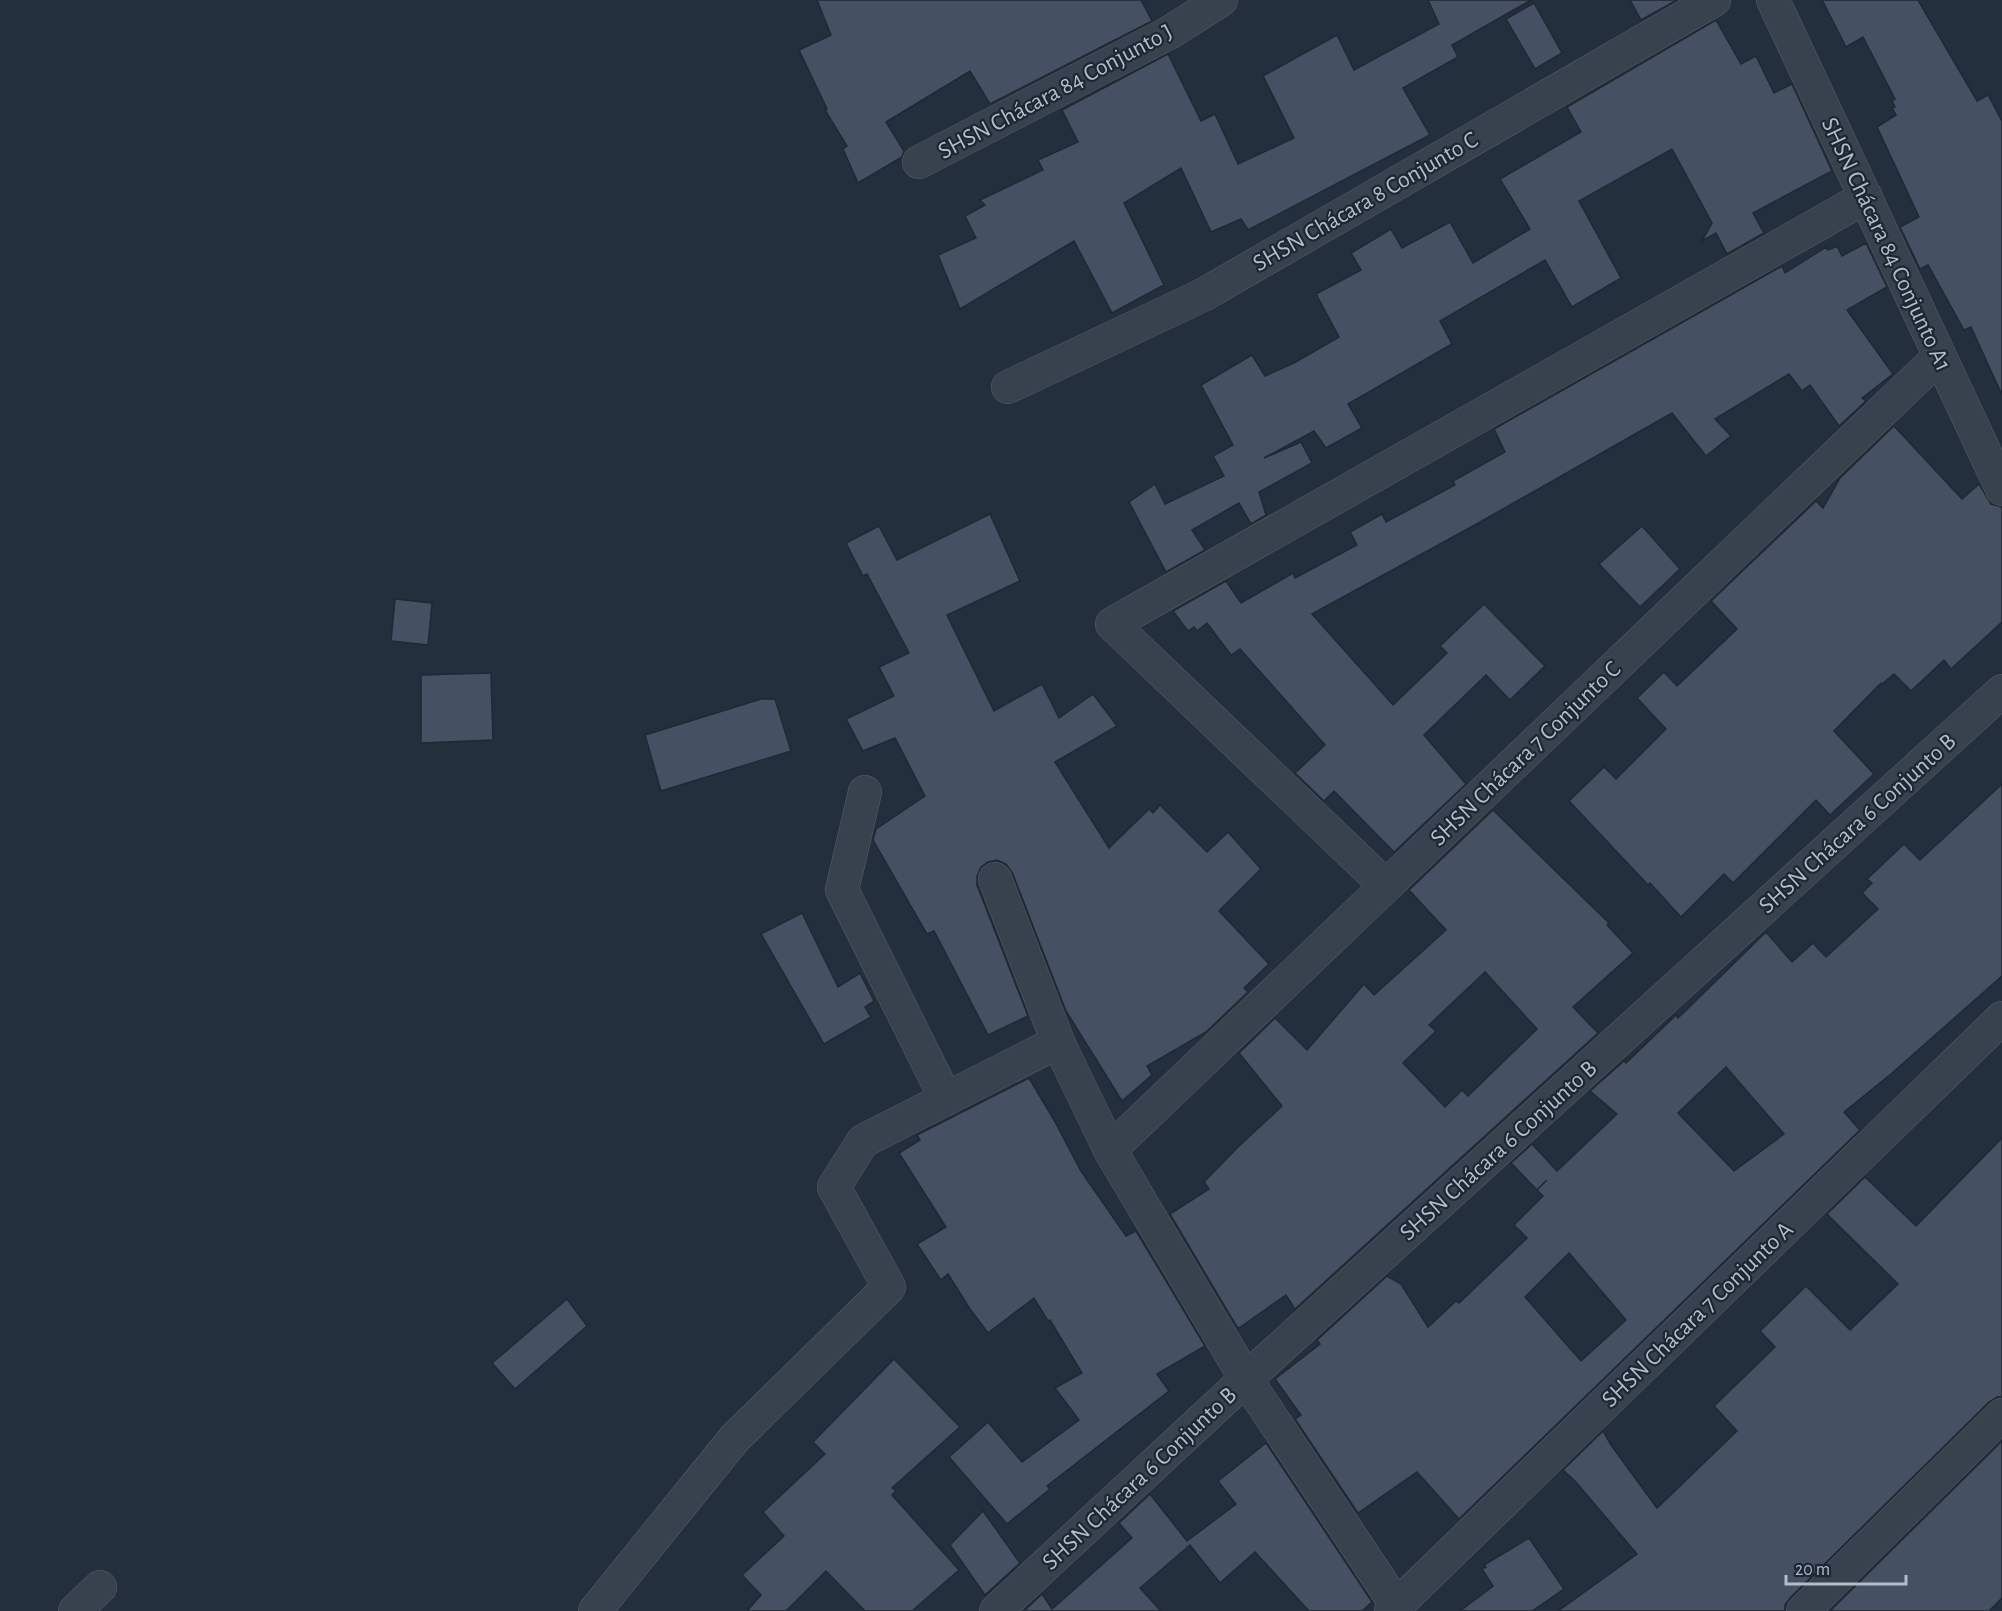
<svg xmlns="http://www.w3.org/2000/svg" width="2002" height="1611" font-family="'Alegreya Sans',sans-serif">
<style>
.building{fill:#455162;stroke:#1f2835;stroke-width:1.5;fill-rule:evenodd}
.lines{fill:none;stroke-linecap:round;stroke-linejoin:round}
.minor-casing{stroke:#565f6c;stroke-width:34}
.minor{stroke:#38414e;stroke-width:33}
.labels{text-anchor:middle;stroke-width:4.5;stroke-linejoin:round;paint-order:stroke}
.street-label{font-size:24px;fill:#b4bcc9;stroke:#1d2633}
</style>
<rect width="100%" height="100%" fill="#242f3e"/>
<!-- building -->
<g class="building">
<polygon points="817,0 1141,0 1152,21 990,104 970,71 886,122 904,151 902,157 858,183 843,149 847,146 825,110 827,109 799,50 831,35"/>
<polygon points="1428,0 1531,0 1452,45 1458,57 1403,88 1430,135 1248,230 1241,219 1211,232 1181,168 1124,203 1164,285 1112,313 1074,241 960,309 938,255 976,238 965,216 985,205 980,200 1043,170 1038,160 1078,142 1062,110 1168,54 1201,121 1215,114 1238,164 1294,138 1263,76 1337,35 1354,70 1439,24"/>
<polygon points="1630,0 1677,0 1641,20"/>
<polygon points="1822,0 1918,0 1977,101 1988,95 2002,121 2002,395 1971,327 1964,330 1928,265 1920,269 1900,227 1919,217 1877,127 1896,115 1892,108 1895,107 1892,101 1895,99 1863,37 1846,47"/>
<polygon points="1534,3 1562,53 1535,69 1506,19"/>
<polygon points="1716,20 1741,64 1756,56 1774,93 1792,84 1832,171 1753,213 1764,233 1727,254 1716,233 1702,241 1712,223 1672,149 1579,201 1621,278 1572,307 1545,260 1440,321 1452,344 1348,404 1362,428 1326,448 1314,431 1264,458 1301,442 1312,463 1259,492 1266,515 1251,524 1239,503 1192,530 1205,550 1166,572 1129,502 1155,484 1165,504 1224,476 1213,456 1233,445 1201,385 1252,355 1265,376 1294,363 1339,337 1316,294 1361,270 1351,253 1391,229 1402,248 1450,222 1473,263 1530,229 1500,179 1581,132 1567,107"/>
<polygon points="1866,243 1887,287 1847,310 1893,374 1862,398 1866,401 1839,426 1810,385 1802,391 1789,374 1715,419 1731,436 1706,456 1672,413 1473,526 1312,614 1393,705 1447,653 1440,646 1484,604 1545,666 1510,700 1486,675 1424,735 1466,784 1394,852 1334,791 1324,801 1295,773 1325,745 1240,649 1231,655 1207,623 1197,631 1194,627 1188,631 1173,611 1226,581 1241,603 1293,573 1295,578 1357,545 1350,532 1382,514 1386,522 1455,485 1453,481 1505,452 1494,429 1782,266 1785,273 1826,247 1828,250 1837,246 1842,256"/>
<polygon points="1894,426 1962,499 1979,484 1991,504 2002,507 2002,622 1951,669 1944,660 1911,691 1894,674 1882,684 1881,683 1834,731 1874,774 1830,815 1816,800 1733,883 1724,874 1681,917 1650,883 1648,885 1569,801 1604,767 1616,779 1666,729 1637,698 1664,672 1677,686 1737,629 1711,601 1816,501 1823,508 1840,478"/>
<polygon points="990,514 1020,581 947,615 994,711 1042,684 1059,718 1093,694 1117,726 1055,762 1109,848 1149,809 1153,813 1160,805 1207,852 1228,832 1261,869 1219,911 1269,964 1244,988 1248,992 1206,1032 1147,1066 1152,1075 1122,1101 1066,1011 1012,872 1006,864 997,860 988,862 981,867 977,876 977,885 1028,1016 988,1035 934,931 927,934 873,840 876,829 925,796 895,738 863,751 846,719 894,696 879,667 909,653 867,574 863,576 846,543 879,526 897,560"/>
<polygon points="1642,526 1680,569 1640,607 1599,564"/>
<polygon points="395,599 432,603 428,645 391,641"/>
<polygon points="491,673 493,740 421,743 421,675"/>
<polygon points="761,699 775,699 791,751 661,791 645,735"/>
<path d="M2002,784V976L1891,1074L1844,1112L1860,1130L1459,1519L1417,1472L1358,1513L1295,1419L1301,1415L1275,1379L1320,1344L1317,1340L1387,1276L1401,1284L1428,1327L1456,1301L1459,1303L1527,1238L1514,1225L1543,1196L1537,1190L1547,1180L1537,1190L1511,1163L1532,1144L1557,1171L1617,1114L1590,1091L1624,1061L1626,1063L1676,1015L1678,1018L1766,932L1792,962L1813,943L1826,957L1878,909L1862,893L1872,883L1867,879L1904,844L1920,860ZM1726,1067L1784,1134L1734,1171L1678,1113ZM1569,1253L1626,1320L1581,1361L1525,1297Z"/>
<path d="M1493,810L1609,923L1607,925L1633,953L1573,1007L1598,1033L1295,1309L1286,1295L1239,1328L1237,1327L1170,1214L1209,1189L1204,1182L1238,1147L1282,1106L1239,1053L1275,1018L1307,1050L1364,984L1374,995L1446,930L1409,890ZM1485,972L1537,1029L1468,1096L1462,1090L1445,1107L1403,1063L1436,1031L1429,1025Z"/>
<polygon points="802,913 838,987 860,973 874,1001 865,1007 871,1017 824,1044 761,934"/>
<polygon points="1029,1078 1054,1120 1081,1171 1126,1236 1136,1231 1205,1346 1157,1374 1169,1391 1047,1486 1050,1489 1007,1524 949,1457 988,1422 1022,1462 1079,1420 1055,1388 1082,1373 1050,1320 1048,1321 1034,1298 988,1333 970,1309 948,1274 941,1280 917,1244 946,1227 899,1153 920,1140 917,1135"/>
<polygon points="2002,1138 2002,1397 1997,1397 1989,1402 1790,1598 1785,1605 1785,1611 1558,1611 1637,1554 1575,1481 1563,1470 1603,1431 1611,1445 1657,1508 1737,1431 1714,1406 1775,1347 1760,1331 1806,1286 1850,1330 1898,1284 1827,1214 1865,1177 1916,1226"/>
<polygon points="567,1299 587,1326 515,1389 492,1363"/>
<polygon points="894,1359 960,1427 892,1488 896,1491 892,1495 959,1570 912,1611 865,1611 826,1571 786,1611 747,1611 761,1595 742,1575 784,1536 763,1512 825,1454 813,1442"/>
<polygon points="2002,1441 2002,1598 1989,1611 1830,1611"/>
<polygon points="1266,1443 1372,1602 1362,1611 1309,1611 1255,1552 1220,1583 1190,1545 1140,1588 1161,1611 1024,1611 1042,1594 1052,1609 1132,1538 1119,1523 1150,1494 1187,1541 1236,1504 1218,1481"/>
<polygon points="983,1511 1020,1563 985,1595 950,1545"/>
<polygon points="1529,1538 1564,1589 1532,1611 1460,1611 1493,1586 1482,1569 1486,1567 1484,1565"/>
</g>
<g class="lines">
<defs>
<g id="minor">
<polyline points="1773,0 2002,489"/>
<polyline points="919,162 1167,34 1221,0"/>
<polyline points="1008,387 1203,295 1714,0"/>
<polyline points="865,792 842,890 946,1099"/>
<polyline points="995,879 1058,1042 1110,1150 1246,1379 1397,1606"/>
<polyline points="1386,886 1112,624 1866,197"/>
<polyline points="1110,1150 1939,357"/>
<polyline points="75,1611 100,1587"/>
<polyline points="595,1611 734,1439 889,1287 834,1187 863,1141 1058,1042"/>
<polyline points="996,1611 1246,1379 2002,691"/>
<polyline points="1391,1611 2002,1018"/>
<polyline points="1803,1611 2002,1415"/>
</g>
</defs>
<!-- minor casing -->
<use href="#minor" class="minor-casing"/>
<!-- minor -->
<use href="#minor" class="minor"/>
</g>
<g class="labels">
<!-- street labels -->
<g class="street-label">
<text transform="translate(1055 91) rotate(-28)" y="8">SHSN Chácara 84 Conjunto J</text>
<text transform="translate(1365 201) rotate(-30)" y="8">SHSN Chácara 8 Conjunto C</text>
<text transform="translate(1887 244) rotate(65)" y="8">SHSN Chácara 84 Conjunto A1</text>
<text transform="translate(1525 753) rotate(-44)" y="8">SHSN Chácara 7 Conjunto C</text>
<text transform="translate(1857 823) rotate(-42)" y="8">SHSN Chácara 6 Conjunto B</text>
<text transform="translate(1498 1150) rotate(-42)" y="8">SHSN Chácara 6 Conjunto B</text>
<text transform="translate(1697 1314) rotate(-44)" y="8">SHSN Chácara 7 Conjunto A</text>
<text transform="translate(1139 1478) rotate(-43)" y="8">SHSN Chácara 6 Conjunto B</text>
</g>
</g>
<!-- scale -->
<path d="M1786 1575v9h120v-9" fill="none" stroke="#b4bcc9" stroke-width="3"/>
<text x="1795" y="1575" font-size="18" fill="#b4bcc9" stroke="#1d2633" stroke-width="4.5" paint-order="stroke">20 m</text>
</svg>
